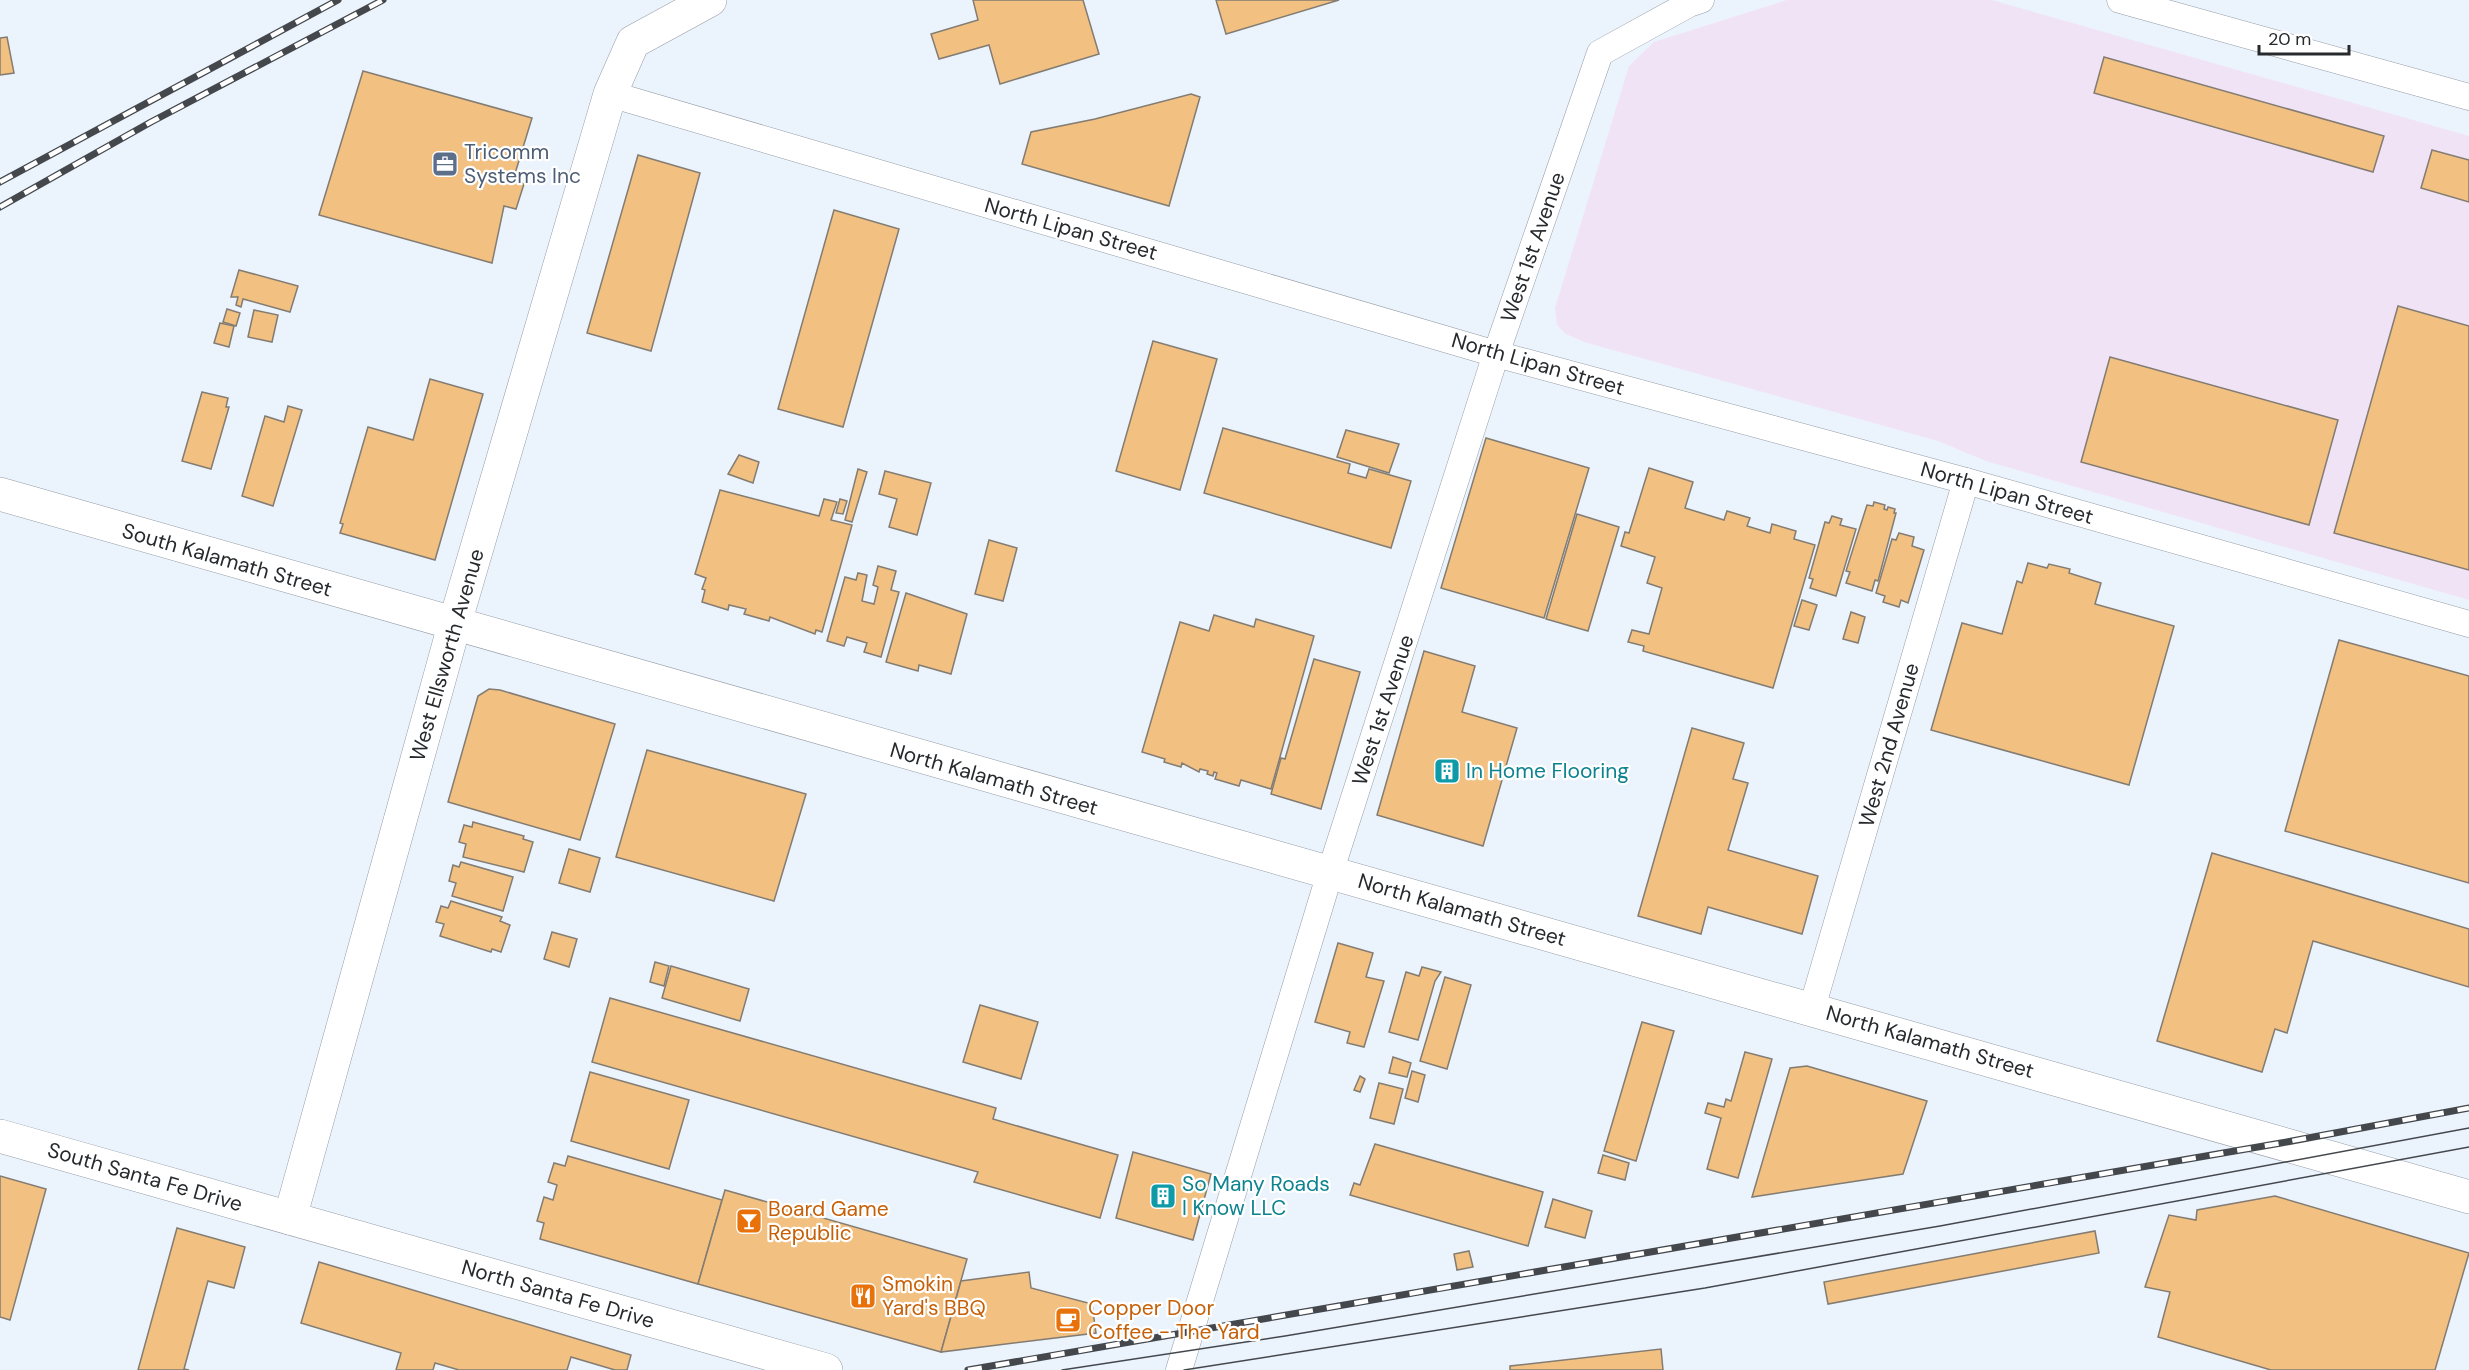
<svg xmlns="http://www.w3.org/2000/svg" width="2469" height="1370" font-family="'DM Sans',sans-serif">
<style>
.industrial{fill:#f1e3f6}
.building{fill:#f2c080;stroke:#837c73;stroke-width:1.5}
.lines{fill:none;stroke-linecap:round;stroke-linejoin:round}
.street-casing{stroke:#969da6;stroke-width:27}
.secondary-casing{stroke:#969da6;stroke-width:34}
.street{stroke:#fff;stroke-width:26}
.secondary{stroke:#fff;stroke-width:33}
.tram{stroke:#44484c;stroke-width:1.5}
.rail-casing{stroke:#44484c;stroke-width:7}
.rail{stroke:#fff;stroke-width:4.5;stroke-dasharray:14;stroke-linecap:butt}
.labels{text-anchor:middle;stroke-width:4.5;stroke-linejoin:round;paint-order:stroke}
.service-label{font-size:21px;fill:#4e5e75;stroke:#fff;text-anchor:start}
.street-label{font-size:21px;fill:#272a2d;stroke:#fff}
.culture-label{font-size:21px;fill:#0d838f;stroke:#fff;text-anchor:start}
.food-label{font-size:21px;fill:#c56008;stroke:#fff;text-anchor:start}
</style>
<rect width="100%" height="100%" fill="#ebf3fd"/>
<!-- industrial -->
<polygon class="industrial" points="1787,0 1992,0 2469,136 2469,600 1986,461 1938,441 1584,342 1566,334 1557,325 1555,308 1629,66 1654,42"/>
<!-- building -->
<g class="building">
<polygon points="973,0 1083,0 1099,54 1000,84 989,45 939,59 931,34 978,20"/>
<polygon points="1216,0 1339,0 1226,34"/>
<polygon points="7,37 14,73 0,75 0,38"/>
<polygon points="2104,57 2384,136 2373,172 2094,93"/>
<polygon points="363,71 532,118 514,177 524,184 516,209 504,206 492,263 319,215"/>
<polygon points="1191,94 1200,97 1169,206 1022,164 1031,132 1095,119"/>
<polygon points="2432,150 2469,160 2469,202 2421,188"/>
<polygon points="638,155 700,173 651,351 587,333"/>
<polygon points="834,210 899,229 843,427 778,409"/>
<polygon points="239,270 298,286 290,312 243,299 241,307 236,305 238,297 231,297"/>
<polygon points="2398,306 2469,326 2469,570 2334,533"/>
<polygon points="227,309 240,313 236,326 223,322"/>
<polygon points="254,310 278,315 272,342 248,337"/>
<polygon points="220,323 234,326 229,347 214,343"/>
<polygon points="1153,341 1217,359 1180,490 1116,471"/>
<polygon points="2110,357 2338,420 2309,525 2081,462"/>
<polygon points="430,379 483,394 435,560 340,533 343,524 340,523 368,427 413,440"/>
<polygon points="202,392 228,398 226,407 229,407 211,469 182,461"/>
<polygon points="288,406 302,410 273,506 242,496 265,416 284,422"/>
<polygon points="1223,428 1350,464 1348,473 1366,478 1369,469 1411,481 1391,548 1204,493"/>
<polygon points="1346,430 1399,444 1389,473 1337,457"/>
<polygon points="1486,438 1589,468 1544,618 1441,588"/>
<polygon points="739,455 759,462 753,483 728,474"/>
<polygon points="1649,468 1693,482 1685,508 1724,520 1727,511 1750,518 1747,526 1770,533 1772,524 1796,531 1794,539 1815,545 1773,688 1643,651 1644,646 1628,642 1632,630 1649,634 1662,588 1647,583 1655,557 1621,546 1625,532 1629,533"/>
<polygon points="858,469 867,472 852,522 845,520"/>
<polygon points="885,471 931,483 917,535 889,527 897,499 879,494"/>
<polygon points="720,490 819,516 824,499 837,502 831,520 852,525 822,632 816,630 815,634 770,617 769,621 744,614 746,609 729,605 728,610 702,602 705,590 702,589 706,578 695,574"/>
<polygon points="840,499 847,501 843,514 836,513"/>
<polygon points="1874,502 1885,505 1884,509 1887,510 1888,507 1895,509 1894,513 1896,513 1878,581 1875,580 1872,591 1846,583 1850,572 1846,571 1867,505 1873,506"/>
<polygon points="1577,514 1619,527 1588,631 1546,619"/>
<polygon points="1832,516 1842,519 1840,525 1856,529 1836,596 1810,588 1813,579 1809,578 1825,522 1829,523"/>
<polygon points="1899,533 1914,537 1912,546 1924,550 1908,603 1901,600 1899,607 1883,602 1885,596 1876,593 1892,539 1896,540"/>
<polygon points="989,540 1017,548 1003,601 975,594"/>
<polygon points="2028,563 2047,568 2049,564 2070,569 2069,573 2101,583 2095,604 2174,626 2129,785 1931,730 1962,623 2002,634 2017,581 2022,583"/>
<polygon points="878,566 896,571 891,590 899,592 881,657 864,652 867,643 847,637 844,646 827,641 845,577 856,580 858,573 867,575 862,601 874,604 878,587 873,585"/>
<polygon points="906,593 967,614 951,674 919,665 918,671 886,662"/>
<polygon points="1802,600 1817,605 1809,630 1794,626"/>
<polygon points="1851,612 1865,617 1858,643 1843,639"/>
<polygon points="1214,615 1254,627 1256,619 1314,636 1271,789 1241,780 1239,786 1215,779 1217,773 1214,772 1213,776 1207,774 1208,771 1200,769 1199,772 1182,763 1181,767 1164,762 1165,759 1142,752 1180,622 1209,631"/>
<polygon points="2339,640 2469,676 2469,883 2285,831"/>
<polygon points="1424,651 1475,666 1462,712 1517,728 1483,846 1377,815"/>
<polygon points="1314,659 1360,672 1321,809 1271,794 1281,758 1285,759"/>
<polygon points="489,689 500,690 615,724 580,840 448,802 478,696"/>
<polygon points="1692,728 1744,743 1733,779 1748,783 1728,850 1818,876 1802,934 1708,907 1701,934 1638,916"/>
<polygon points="647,750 806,794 774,901 616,857"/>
<polygon points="473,822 524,836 523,839 533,842 524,872 463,857 466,844 459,842 464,825 472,827"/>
<polygon points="569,849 600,858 590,892 559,883"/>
<polygon points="2212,853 2469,929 2469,987 2313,941 2287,1033 2275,1029 2262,1072 2157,1041"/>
<polygon points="461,862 513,877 503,911 452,896 456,883 449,881 453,865 459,867"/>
<polygon points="451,901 502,917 500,921 510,925 501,952 492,949 491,952 440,936 444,924 436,922 441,906 448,908"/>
<polygon points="552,932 577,939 569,967 544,959"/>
<polygon points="1338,943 1373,953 1366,977 1384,981 1364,1047 1347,1043 1350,1032 1315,1022"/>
<polygon points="655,962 669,966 664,986 650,982"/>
<polygon points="671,966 749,989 740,1021 662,998"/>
<polygon points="1422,967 1441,972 1435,981 1418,1040 1389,1032 1406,972 1419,976"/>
<polygon points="1445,977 1471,985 1447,1069 1420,1061"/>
<polygon points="610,998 996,1108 993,1119 1118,1155 1100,1218 974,1182 978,1172 592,1062"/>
<polygon points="980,1005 1038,1022 1021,1079 963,1062"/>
<polygon points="1642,1022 1674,1031 1636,1161 1604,1151"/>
<polygon points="1745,1052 1772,1059 1738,1178 1707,1169 1721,1118 1705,1113 1708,1103 1724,1107 1726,1099 1731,1101"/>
<polygon points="1393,1057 1411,1063 1407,1077 1389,1073"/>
<polygon points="1807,1066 1927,1101 1903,1174 1752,1197 1790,1068"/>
<polygon points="1412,1071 1425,1075 1418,1102 1405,1098"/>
<polygon points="590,1072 689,1100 669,1169 571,1141"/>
<polygon points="1360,1076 1365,1079 1360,1092 1354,1090"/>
<polygon points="1379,1083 1403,1089 1394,1124 1370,1118"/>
<polygon points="1375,1144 1543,1192 1528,1246 1350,1195 1354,1183 1360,1185"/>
<polygon points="1133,1152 1211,1174 1193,1240 1116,1218"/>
<polygon points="1603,1155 1629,1163 1625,1180 1598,1173"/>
<polygon points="568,1156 722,1200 698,1284 540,1239 544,1223 537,1221 544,1197 553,1200 557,1185 548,1182 554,1163 565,1166"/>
<polygon points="0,1176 46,1189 10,1320 0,1317"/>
<polygon points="725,1190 967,1259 941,1352 698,1284"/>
<polygon points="2275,1196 2469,1253 2435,1370 2271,1370 2158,1337 2170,1292 2145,1287 2169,1215 2196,1220 2197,1210"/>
<polygon points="1553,1199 1592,1211 1585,1238 1545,1227"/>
<polygon points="177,1228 245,1247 234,1288 208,1281 184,1369 189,1370 138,1370"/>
<polygon points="2095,1231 2099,1253 1828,1304 1824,1282"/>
<polygon points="1469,1251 1473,1267 1457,1270 1454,1254"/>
<polygon points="319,1262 631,1355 627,1370 615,1370 571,1357 567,1370 459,1370 435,1363 433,1370 396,1370 401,1353 301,1323"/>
<polygon points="1029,1272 1031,1288 1092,1304 1096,1333 941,1352 961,1281"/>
<polygon points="1661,1349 1663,1370 1510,1370 1510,1366"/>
</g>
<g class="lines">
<defs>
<g id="street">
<polyline points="2120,0 2469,97"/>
<polyline points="610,94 1496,354 1966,481 2469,624"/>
<polyline points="1812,1008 1966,481"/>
<polyline points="1179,1370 1330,873 1496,354 1600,53 1689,4 1701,0"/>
</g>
<g id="secondary">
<path d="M0,494C822,733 1647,960 2469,1197"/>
<polyline points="0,1136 826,1370"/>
<polyline points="290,1218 454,626 610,94 633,42 710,0"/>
</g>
</defs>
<!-- street casing -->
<use href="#street" class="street-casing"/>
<!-- secondary casing -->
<use href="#secondary" class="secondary-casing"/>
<!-- street -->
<use href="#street" class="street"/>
<!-- secondary -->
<use href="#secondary" class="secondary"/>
<!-- tram -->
<g class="tram">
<polyline points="1062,1370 1285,1336 1940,1226 2469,1128"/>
<polyline points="1184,1370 1705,1288 2469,1147"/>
</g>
<defs>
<g id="rail">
<polyline points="0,182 338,0"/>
<polyline points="0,207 151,122 383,0"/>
<polyline points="968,1370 2281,1143 2469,1108"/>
</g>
</defs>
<!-- rail casing -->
<use href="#rail" class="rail-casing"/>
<!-- rail -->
<use href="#rail" class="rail"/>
</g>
<!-- icons -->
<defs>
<symbol id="office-square" viewBox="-11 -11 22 22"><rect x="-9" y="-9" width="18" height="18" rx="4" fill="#5c6f8a" stroke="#fff"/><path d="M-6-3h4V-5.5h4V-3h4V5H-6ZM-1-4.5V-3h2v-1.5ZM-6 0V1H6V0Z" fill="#fff"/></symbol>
<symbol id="building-square" viewBox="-11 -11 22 22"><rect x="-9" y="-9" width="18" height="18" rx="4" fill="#0f9aa8" stroke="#fff"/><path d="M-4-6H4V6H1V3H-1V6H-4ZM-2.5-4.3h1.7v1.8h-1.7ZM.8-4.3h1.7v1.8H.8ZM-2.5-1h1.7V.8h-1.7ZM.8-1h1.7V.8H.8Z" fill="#fff"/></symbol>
<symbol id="bar-square" viewBox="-11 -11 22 22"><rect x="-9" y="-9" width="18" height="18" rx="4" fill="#e8710a" stroke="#fff"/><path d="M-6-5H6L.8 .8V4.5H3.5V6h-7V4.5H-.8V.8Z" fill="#fff"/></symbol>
<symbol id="restaurant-square" viewBox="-11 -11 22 22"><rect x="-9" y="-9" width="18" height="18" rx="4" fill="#e8710a" stroke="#fff"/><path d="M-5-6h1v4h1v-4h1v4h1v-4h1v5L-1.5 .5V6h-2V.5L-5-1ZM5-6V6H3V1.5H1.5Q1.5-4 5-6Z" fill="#fff"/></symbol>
<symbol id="cafe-square" viewBox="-11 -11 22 22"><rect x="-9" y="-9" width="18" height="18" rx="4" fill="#e8710a" stroke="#fff"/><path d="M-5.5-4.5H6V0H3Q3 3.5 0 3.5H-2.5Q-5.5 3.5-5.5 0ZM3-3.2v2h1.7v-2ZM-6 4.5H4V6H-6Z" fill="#fff"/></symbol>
</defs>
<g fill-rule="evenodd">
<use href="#office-square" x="430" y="149" width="30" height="30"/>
<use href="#building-square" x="1432" y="756" width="30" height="30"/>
<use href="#building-square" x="1148" y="1181" width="30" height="30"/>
<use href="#bar-square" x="734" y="1206" width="30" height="30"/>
<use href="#restaurant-square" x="848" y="1281" width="30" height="30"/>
<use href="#cafe-square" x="1053" y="1305" width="30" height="30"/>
</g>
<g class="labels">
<!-- service labels -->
<g class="service-label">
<text x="464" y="159">Tricomm<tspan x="464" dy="24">Systems Inc</tspan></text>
</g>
<!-- street labels -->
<g class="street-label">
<text transform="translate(1071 229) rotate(16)" y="7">North Lipan Street</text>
<text transform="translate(1533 247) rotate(-71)" y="7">West 1st Avenue</text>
<text transform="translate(1538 364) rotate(16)" y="7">North Lipan Street</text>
<text transform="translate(2007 493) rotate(16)" y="7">North Lipan Street</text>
<text transform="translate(227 560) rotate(16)" y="7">South Kalamath Street</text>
<text transform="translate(447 655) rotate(-74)" y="7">West Ellsworth Avenue</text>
<text transform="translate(1383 710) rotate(-72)" y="7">West 1st Avenue</text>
<text transform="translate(1889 745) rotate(-74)" y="7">West 2nd Avenue</text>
<text transform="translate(994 779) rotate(16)" y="7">North Kalamath Street</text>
<text transform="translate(1462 910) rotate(16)" y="7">North Kalamath Street</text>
<text transform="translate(1930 1042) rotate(16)" y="7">North Kalamath Street</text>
<text transform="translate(145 1177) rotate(16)" y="7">South Santa Fe Drive</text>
<text transform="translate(558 1294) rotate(16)" y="7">North Santa Fe Drive</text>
</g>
<!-- culture labels -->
<g class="culture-label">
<text x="1466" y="778">In Home Flooring</text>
<text x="1182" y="1191">So Many Roads<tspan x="1182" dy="24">I Know LLC</tspan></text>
</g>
<!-- food labels -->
<g class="food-label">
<text x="768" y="1216">Board Game<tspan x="768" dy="24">Republic</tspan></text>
<text x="882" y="1291">Smokin<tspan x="882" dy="24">Yard's BBQ</tspan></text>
<text x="1088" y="1315">Copper Door<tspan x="1088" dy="24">Coffee - The Yard</tspan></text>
</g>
</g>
<!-- scale -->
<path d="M2259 45v9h90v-9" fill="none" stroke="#272a2d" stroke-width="3"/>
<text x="2268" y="45" font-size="18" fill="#272a2d" stroke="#ffffff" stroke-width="4.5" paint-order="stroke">20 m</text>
</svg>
